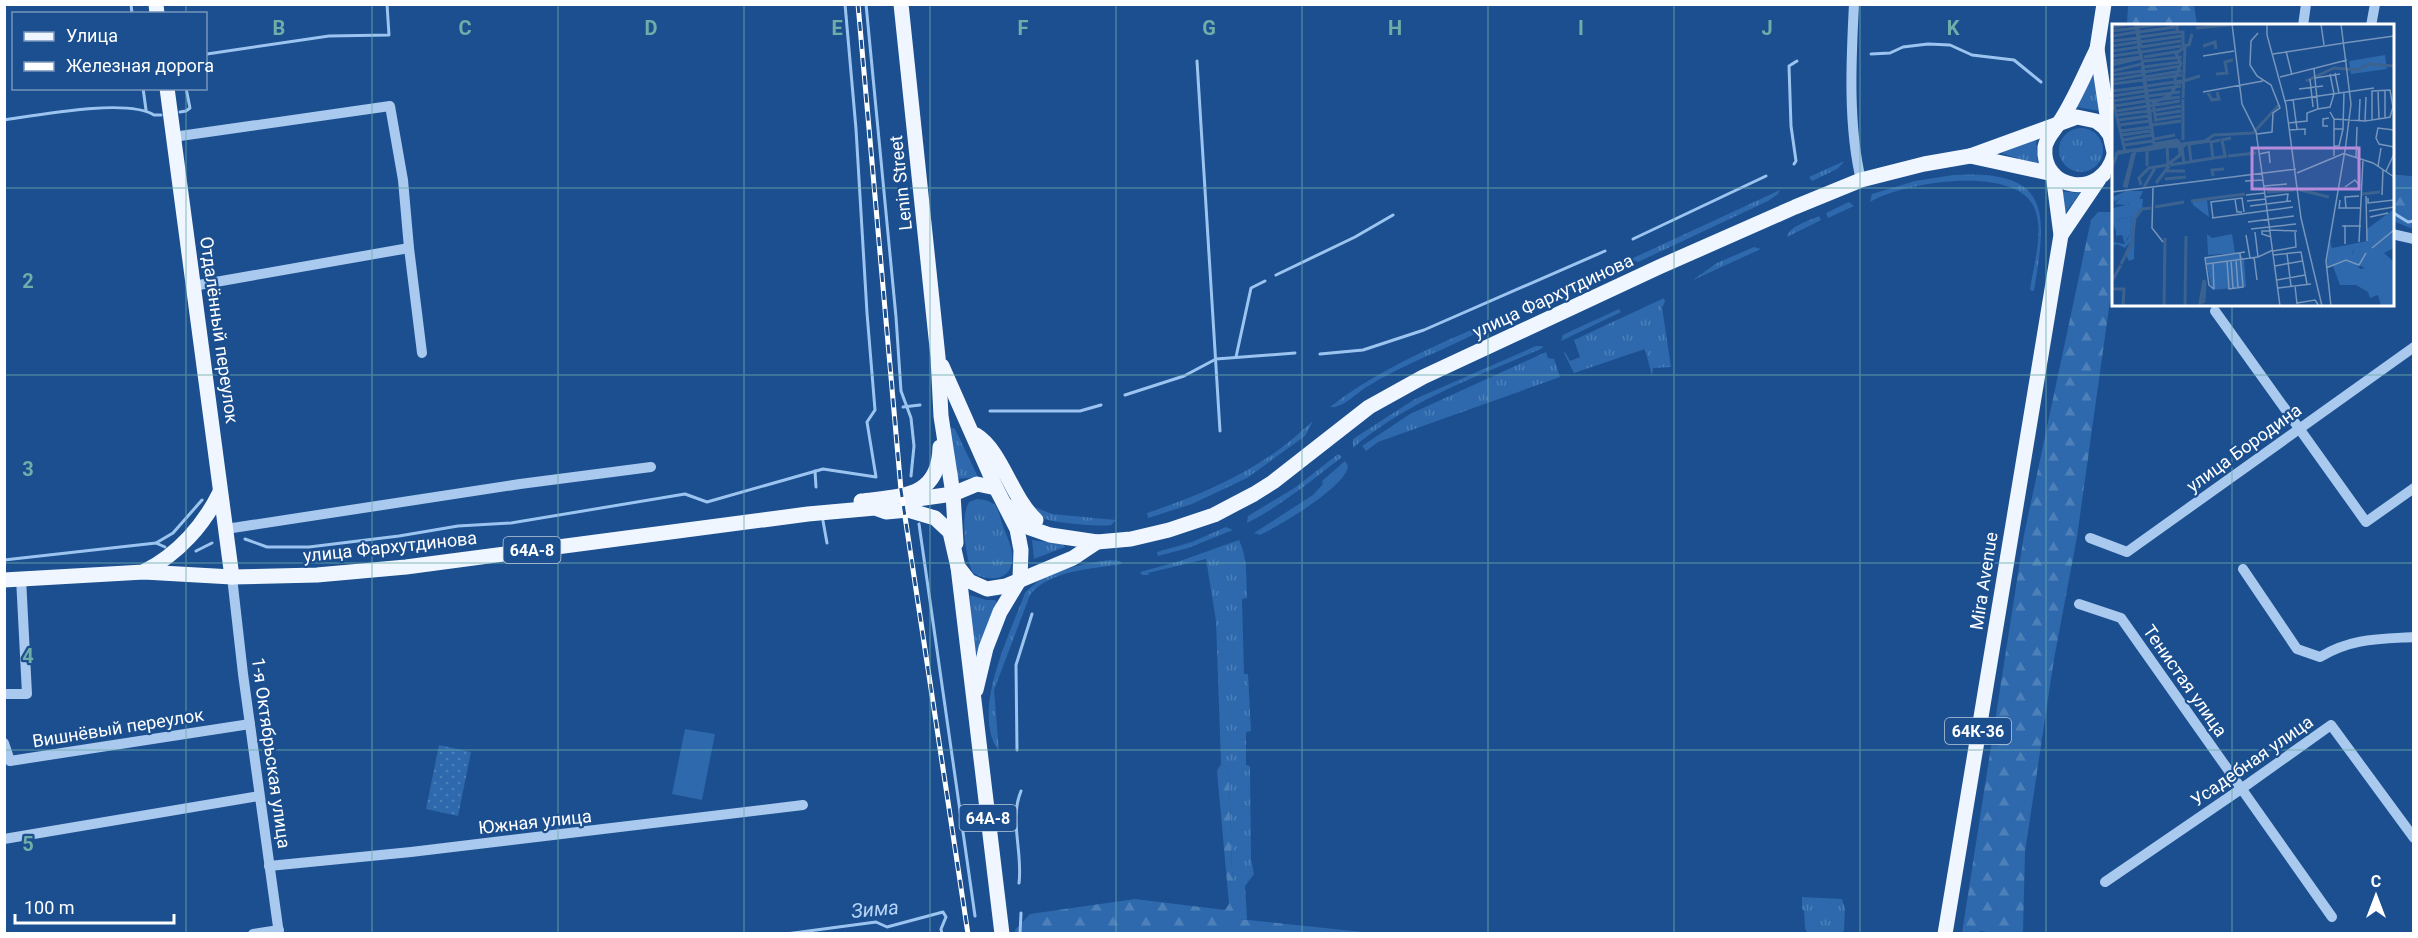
<svg xmlns="http://www.w3.org/2000/svg" width="2418" height="938" font-family="Roboto,sans-serif">
<style>
.grass{fill:url(#grass-tufts)}
.forest{fill:url(#forest-firs)}
.park{fill:url(#park-dots)}
.garden{fill:#2e69ad}
.lines{fill:none;stroke-linecap:round;stroke-linejoin:round}
.stream{stroke:#9cc4f0;stroke-width:3}
.minor{stroke:#a9c9ee;stroke-width:10}
.major{stroke:#f0f6ff;stroke-width:15}
.rail-casing{stroke:#fff;stroke-width:5}
.rail{stroke:#1b4f8f;stroke-width:3;stroke-dasharray:9;stroke-linecap:butt}
.grid{fill:none;stroke:#6fada8;stroke-width:1.5;stroke-opacity:0.55}
.labels{text-anchor:middle;stroke-width:4.5;stroke-linejoin:round;paint-order:stroke}
.shield{fill:#1b4f8f;stroke:#bbcadd;stroke-width:1.5}
.shield-label{font-size:16px;font-weight:bold;fill:#fff}
.street-label{font-size:18px;fill:#fff;stroke:#1b4f8f}
.water-label{font-size:20px;font-style:italic;fill:#b5d3f5;stroke:#1b4f8f}
.inset-river{fill:none;stroke:#3c6290;stroke-width:3}
.inset-road{fill:none;stroke:#7695bc;stroke-width:1.5}
.view{fill:#b68bdc;fill-opacity:0.15;stroke:#b68bdc;stroke-width:3}
.inset-edge{fill:none;stroke:#fff;stroke-width:3}
.grid-label{font-size:20px;text-anchor:middle;font-weight:bold;fill:#6fada8;stroke:#1b4f8f;stroke-width:4.5;stroke-linejoin:round;paint-order:stroke}
</style>
<defs>
<pattern id="grass-tufts" width="24" height="20" patternUnits="userSpaceOnUse" patternTransform="scale(1.5)"><rect width="24" height="20" fill="#2e69ad"/><path d="M3 7l-1-3M5 7V3M7 7l1-3M15 17l-1-3M17 17v-4M19 17l1-3" fill="none" stroke="#4d80b9"/></pattern>
<pattern id="forest-firs" width="22" height="20" patternUnits="userSpaceOnUse" patternTransform="scale(1.5)"><rect width="22" height="20" fill="#2e69ad"/><path d="M5 1l3.5 6h-7zM16 11l3.5 6h-7z" fill="#4d80b9"/></pattern>
<pattern id="park-dots" width="8" height="8" patternUnits="userSpaceOnUse" patternTransform="scale(1.5)"><rect width="8" height="8" fill="#2e69ad"/><path d="M2 2h.1M6 6h.1" fill="none" stroke="#4d80b9" stroke-width="1.8" stroke-linecap="round"/></pattern>
</defs>
<rect width="100%" height="100%" fill="#1b4f8f"/>
<!-- grass -->
<g class="grass">
<polygon points="2093,75 2100,111 2076,107"/>
<circle cx="2081" cy="150" r="22"/>
<polygon points="2036,139 2038,165 2001,153"/>
<polygon points="1842,162 1844,162 1837,169 1812,181 1809,177"/>
<path d="M1953,175C2052,169 2047,212 2034,291L2030,290C2033,265 2045,232 2034,207C2015,164 1902,182 1870,202L1872,194L1915,181Z"/>
<polygon points="1780,190 1778,194 1768,201 1638,262 1631,259"/>
<polygon points="2059,191 2080,193 2065,213"/>
<polygon points="1849,202 1854,206 1828,218 1826,213"/>
<path d="M1819,216L1821,220L1787,237C1789,226 1809,221 1819,216Z"/>
<polygon points="1754,247 1761,249 1693,280 1717,263"/>
<path d="M1603,271L1605,275C1587,285 1569,292 1549,296Z"/>
<polygon points="1664,298 1665,302 1662,307 1671,367 1653,368 1652,376 1645,349 1574,373 1564,353 1565,352 1570,361 1580,357 1574,340"/>
<polygon points="1619,309 1621,312 1561,341 1563,335 1571,331"/>
<path d="M1508,314C1465,344 1414,358 1370,385C1358,391 1343,409 1330,407C1383,366 1446,341 1508,314Z"/>
<path d="M1536,346H1542L1543,348C1479,376 1407,401 1353,448V439L1415,399Z"/>
<polygon points="1546,352 1548,358 1554,359 1560,377 1378,442 1366,451 1362,446 1410,414"/>
<path d="M1313,421L1305,436L1247,478L1192,504L1148,518L1147,513C1194,497 1236,480 1277,451C1290,442 1301,431 1313,421Z"/>
<polygon points="948,427 955,429 978,477 957,479"/>
<path d="M1338,454L1342,457C1311,481 1282,505 1247,523L1248,516L1296,487Z"/>
<path d="M1345,461L1348,466C1347,486 1279,526 1260,535L1254,533L1313,495L1323,484L1322,481Z"/>
<path d="M977,499C984,499 990,501 995,505C999,510 1000,517 1002,523C1005,533 1011,543 1012,554C1015,580 991,583 973,573C965,557 960,517 969,502Z"/>
<path d="M1027,504L1052,514L1116,520L1111,525C1101,527 1056,523 1045,519C1038,516 1033,510 1027,504Z"/>
<polygon points="1226,527 1233,530 1188,548 1158,556 1157,552 1192,542"/>
<polygon points="1032,540 1063,544 1065,547 1034,559"/>
<path d="M1239,540C1248,558 1246,579 1247,598L1242,599L1244,674H1248L1251,731L1246,732V765L1250,766L1251,859L1254,874L1245,886L1247,919H1240L1238,914L1232,870L1229,769L1221,764L1216,621L1206,559L1148,573L1149,575H1142L1140,572L1180,561Z"/>
<path d="M1111,560L1120,561L1122,564C1093,569 1049,570 1030,595L994,690L999,751C970,712 1010,634 1025,593C1045,570 1081,564 1111,560Z"/>
<polygon points="970,595 986,600 995,600 997,603 975,657 972,644"/>
<polygon points="1802,897 1842,899 1845,909 1844,931 1840,933 1807,933 1805,928 1804,910 1802,910"/>
</g>
<!-- forest -->
<g class="forest">
<polygon points="2128,5 2194,5 2197,25 2127,25"/>
<polygon points="2393,175 2413,176 2413,229 2393,221"/>
<polygon points="2098,212 2113,212 2113,279 2077,537 2054,659 2025,852 2023,933 1994,933 1980,931 1979,933 1962,933 2024,535 2091,220"/>
<polygon points="1221,764 1229,769 1232,870 1240,919 1372,933 1015,933 1015,930 1030,914 1135,899 1225,910 1229,904 1217,771"/>
</g>
<!-- park -->
<polygon class="park" points="439,745 471,752 458,816 426,809"/>
<!-- garden -->
<polygon class="garden" points="685,729 715,734 702,800 672,794"/>
<g class="lines">
<!-- stream -->
<g class="stream">
<polyline points="131,4 132,14"/>
<polyline points="866,4 896,317 901,391 911,418 914,446 911,476"/>
<polyline points="207,54 329,36 389,35 387,4"/>
<polyline points="1871,54 1890,53 1903,47 1928,44 1950,45 1972,55 2014,60 2041,82"/>
<polyline points="1197,61 1220,431"/>
<polyline points="143,88 146,110"/>
<polyline points="180,112 186,111 190,108 186,88"/>
<path d="M4,120C38,115 127,98 154,115H161"/>
<polyline points="1794,164 1796,161 1791,126 1789,66 1797,61"/>
<polyline points="2392,212 2408,222 2414,221"/>
<polyline points="1633,239 1766,176"/>
<polyline points="1276,275 1355,237 1393,215"/>
<polyline points="1320,354 1363,350 1424,330 1605,251"/>
<polyline points="1236,357 1251,288 1265,281"/>
<polyline points="1125,395 1184,376 1216,359 1295,353"/>
<polyline points="903,407 920,405"/>
<polyline points="990,411 1080,411 1101,405"/>
<polyline points="815,471 816,487"/>
<polyline points="823,521 827,543"/>
<polyline points="919,524 975,916"/>
<polyline points="245,539 267,547 309,547 399,536 458,526 511,523 685,494 707,502 823,469 876,477 867,422 875,410 867,313 856,129 845,4"/>
<polyline points="156,543 165,547"/>
<polyline points="196,551 212,543"/>
<polyline points="4,560 156,543 173,533 202,500"/>
<polyline points="1017,750 1016,665 1032,614"/>
<path d="M1019,883C1023,852 1009,820 1021,791"/>
<polyline points="786,934 876,922 887,927 943,912 946,917 941,929 942,934"/>
<polyline points="1020,934 1021,913"/>
</g>
<!-- minor -->
<g class="minor">
<path d="M1854,4C1851,61 1848,126 1861,180"/>
<polyline points="2303,26 2306,4"/>
<polyline points="2371,26 2375,4"/>
<polyline points="173,137 390,106 403,180 409,248 422,353"/>
<polyline points="2392,234 2414,239"/>
<polyline points="193,286 409,248"/>
<polyline points="2215,311 2366,522 2414,488"/>
<polyline points="226,529 520,484 651,467"/>
<polyline points="2090,538 2127,552 2414,347"/>
<path d="M2243,569L2297,649L2320,657C2351,638 2379,639 2414,637"/>
<polyline points="232,577 243,674 279,934"/>
<polyline points="2079,604 2121,618 2332,917"/>
<polyline points="4,694 27,694 21,578"/>
<polyline points="4,743 10,761 250,724"/>
<polyline points="4,839 259,796"/>
<polyline points="269,866 411,852 803,805"/>
<polyline points="2105,882 2241,789 2331,725 2414,838"/>
<polyline points="253,934 279,930"/>
</g>
<!-- major -->
<g class="major">
<polyline points="156,4 157,14"/>
<polyline points="901,4 938,357 941,416 953,494 956,543"/>
<polyline points="2104,4 2097,49 2110,135"/>
<path d="M2097,49C2085,73 2074,101 2059,123C2053,132 2047,137 2045,147C2041,191 2102,200 2114,155"/>
<polyline points="167,88 232,577"/>
<polyline points="1970,156 2077,117 2096,121 2104,127 2110,135 2114,152"/>
<polyline points="2061,235 2099,179"/>
<polyline points="942,366 996,488 1017,529 1021,550 1020,579 1000,612 986,648 976,690"/>
<path d="M976,435C1002,451 1011,497 1036,520"/>
<polyline points="910,500 953,494 977,484 996,488"/>
<path d="M861,501C902,496 939,498 940,447"/>
<polyline points="1007,506 1030,528 1050,535 1097,542 1131,539 1169,530 1214,515 1254,494 1273,482 1369,407 1423,377 1659,267 1795,207 1861,180 1924,164 1970,156 2053,174"/>
<polyline points="958,567 1002,934"/>
<path d="M145,571C178,554 204,525 220,492"/>
<polyline points="4,580 144,572 232,577 317,575 406,567 808,514 875,508 886,512 908,510 935,518 950,532 958,567 969,581 987,589 1006,586 1073,558 1097,542"/>
<polyline points="1945,934 2061,235 2053,174"/>
</g>
<defs>
<polyline id="rail" points="858,4 901,490 968,934"/>
</defs>
<!-- rail casing -->
<use href="#rail" class="rail-casing"/>
<!-- rail -->
<use href="#rail" class="rail"/>
</g>
<!-- grid -->
<path class="grid" d="M186,4V14M372,4V934M558,4V934M744,4V934M930,4V934M1116,4V934M1302,4V934M1488,4V934M1674,4V934M1860,4V934M2046,4V934M2232,4V26M186,88V934M4,188H2114M2392,188H2414M2232,304V934M4,375H2414M4,563H2414M4,750H2414"/>
<g class="labels">
<!-- shield labels -->
<g class="shield">
<rect x="503.5" y="537" width="57" height="26" rx="4.5"/>
<rect x="1945" y="718" width="66" height="26" rx="4.5"/>
<rect x="959.5" y="805" width="57" height="26" rx="4.5"/>
</g>
<g class="shield-label">
<text x="532" y="556">64А-8</text>
<text x="1978" y="737">64К-36</text>
<text x="988" y="824">64А-8</text>
</g>
<!-- street labels -->
<g class="street-label">
<text transform="translate(901 183) rotate(-96)" y="6">Lenin Street</text>
<text transform="translate(1553 296) rotate(-25)" y="6">улица Фархутдинова</text>
<text transform="translate(219 330) rotate(82)" y="6">Отдалённый переулок</text>
<text transform="translate(2244 448) rotate(-36)" y="6">улица Бородина</text>
<text transform="translate(390 547) rotate(-6)" y="6">улица Фархутдинова</text>
<text transform="translate(1984 581) rotate(-81)" y="6">Mira Avenue</text>
<text transform="translate(2185 681) rotate(55)" y="6">Тенистая улица</text>
<text transform="translate(118 728) rotate(-9)" y="6">Вишнёвый переулок</text>
<text transform="translate(271 753) rotate(82)" y="6">1-я Октябрьская улица</text>
<text transform="translate(2252 761) rotate(-35)" y="6">Усадебная улица</text>
<text transform="translate(535 822) rotate(-6)" y="6">Южная улица</text>
</g>
<!-- water labels -->
<g class="water-label">
<text transform="translate(875 909) rotate(-5)" y="7">Зима</text>
</g>
</g>
<!-- overview -->
<g transform="translate(2112 24)">
<rect width="282" height="282" fill="#1b4f8f"/>
<path d="M14,167H31L20,191L16,178L8,174L3,178L1,173ZM126,171L95,176L97,193L81,181L80,176ZM20,192L18,210L14,217V212L4,208V196Z" fill="#2e69ad"/>
<path d="M8,174L15,176L20,189L26,175H31L30,186L23,196L22,235L17,237L13,229L18,218L13,224L5,220L0,222V218L13,220L10,211L4,212V208H12L15,217L18,210L20,192L4,196V207L0,197V178L1,184L14,181L3,180ZM218,217L220,224L255,217L241,227L240,234L248,245L253,244L273,279H282V282H269L266,271L258,274L256,268L244,261H228L221,242L214,243Z" fill="#2e69ad"/>
<path d="M95,210L100,214L120,210L123,229L96,231Z" fill="#2e69ad"/>
<path d="M273,31L275,45L239,50L237,37Z" fill="#2e69ad"/>
<path d="M282,185V224L272,229L282,238V279L272,280L253,244L238,237L243,224L255,217V205ZM127,229L132,235L134,263L100,266L93,233Z" fill="#2e69ad"/>
<path class="inset-river" d="M25,0L29,23M65,0V8H71V22L77,21L80,10M0,3L19,0M27,3L50,0M84,4L118,1M0,7L24,4V0M27,8L63,3M0,12L25,8V5M27,13L64,8M0,17L26,14L25,9M28,18L70,12M0,22L26,18V15M91,22L103,18L104,25M29,23L69,17M0,27L27,23L26,19M29,28L69,22M29,29L37,82L68,77M0,32L28,28L27,24M32,33L69,27M0,37L29,33L28,29M32,37L70,33M0,41L29,34M32,43L69,38M0,47L30,40M32,48L69,42M104,50L115,49L113,38L121,36M0,51L31,47L30,43M33,53L70,47M0,56L31,51V48M35,56L70,51M194,57L222,44L246,46L257,40L282,42M65,59L88,52M0,60L32,56V53M35,62L69,57M0,67L33,63L32,57M35,67L69,62M96,69L100,76L107,75L105,68M0,72L34,67L33,64M36,72L68,68M0,73L13,127M71,74L73,22M71,75V116M1,77L34,72V68M36,77L68,73M2,82L35,77L34,73M37,82L42,120L66,116M4,87L36,82L35,78M38,87L69,82M5,91L36,87V83M43,91L69,87M6,96L37,92V88M43,96L69,92M44,98L41,79L58,71L64,62L63,55L69,39L64,30L71,24M7,101L38,97L37,93M40,101L69,97M9,107L39,103L38,98M10,111L38,107M43,115L63,111M11,116L40,111L39,107M12,121L41,117M3,130L68,117M113,132L110,116L119,114M116,132L144,129M101,134L99,118L108,116M79,137L77,120L98,117M56,140L55,123L67,122M72,140L70,122L74,121M58,141L115,132M35,142V126L52,123M0,143L6,128L93,117L102,111L141,109L167,81M53,147H73M0,150V169M101,152L100,146L112,145M53,155L74,153M44,159L57,142M29,161L27,154L37,144L55,141L68,131L67,120M12,163L21,129M32,163L43,144M14,164L23,127L33,126M188,166L217,173M155,168L182,166M250,170L268,168M79,177L133,170M43,183L72,178M9,240L20,219L23,194L30,185L39,184M92,256L88,279L92,277L93,257M0,257L9,241M0,265H12L11,282M52,282L53,214M73,282L74,212"/>
<path class="inset-road" d="M120,0L130,80L144,108L150,149M155,0V11L174,81L189,194L210,282M209,0L212,21M229,0L239,80L233,127M232,19L282,12M174,27L180,51M161,30L232,19M91,32L122,27M223,49L227,69M168,53L235,36M203,54L228,50M198,55L201,83M187,65L211,62M266,66L267,95M273,66V94M91,68L151,57M181,75L185,105M173,77L262,64M206,85L218,83L222,70L218,50M218,88L222,95L253,97L273,94L278,93L281,83L278,66L260,67V96M222,95V105H231L232,68M247,97L248,75M253,97L254,73M176,99L195,97V89L206,85L202,45M216,102H211V95L217,94M222,105V132M177,106L193,105V111M282,106L266,104L264,114L267,120L282,123M145,110L160,108L161,89L168,84L159,61L145,52L138,41L139,17L146,9M222,122H227L231,105M147,130L157,128L158,139M233,130L261,139L282,153M244,134L245,103M266,142L269,124M274,147L282,130M150,149L168,282M185,149L233,129M133,157L151,156M152,162L175,160M41,163L40,204L51,218M233,163L243,156L248,162M0,168L184,145M134,171L153,169M270,171L271,145M254,172L255,217M153,173L176,170L175,177M256,174V179L282,176M123,175L125,188H130M228,176L227,184H249M135,177L154,175M138,182L179,177M234,184L233,173L247,172M257,187L282,183M258,193L276,189M100,194L181,183M101,194L99,178L130,174L132,188M136,198L182,192M230,202H249M157,203L184,200M139,205L157,203M158,206L185,207M158,207H150V210L159,213M143,208L146,233M134,211L138,234M247,218L251,135M233,220V201M260,224L282,206M161,227L184,223L183,208M175,230L179,262M161,231L189,228L195,260M142,233L145,256M119,236L121,264M124,236L126,264M115,237L117,265L131,263L128,229M101,239L102,265M94,240L146,233L161,226M163,242L190,237M214,244L234,236L247,241L254,229M165,256L193,251M183,262L185,280M166,264L199,260M102,265L97,261L93,234L133,228M185,279L203,276L207,282M219,282L214,237L233,126"/>
<path class="view" d="M140,124H247V165H140Z"/>
<rect width="282" height="282" class="inset-edge"/>
</g>
<g class="grid-label">
<text x="279" y="35">B</text>
<text x="465" y="35">C</text>
<text x="651" y="35">D</text>
<text x="837" y="35">E</text>
<text x="1023" y="35">F</text>
<text x="1209" y="35">G</text>
<text x="1395" y="35">H</text>
<text x="1581" y="35">I</text>
<text x="1767" y="35">J</text>
<text x="1953" y="35">K</text>
<text x="28" y="288">2</text>
<text x="28" y="476">3</text>
<text x="28" y="663">4</text>
<text x="28" y="851">5</text>
</g>
<!-- border -->
<rect width="2418" height="938" fill="none" stroke="#ffffff" stroke-width="12"/>
<!-- legend -->
<rect x="12" y="12" width="195" height="78" fill="#1b4f8f" stroke="#7695bc" stroke-width="1.5"/>
<rect x="24" y="32" width="30" height="9" fill="#f0f6ff" stroke="#7695bc" stroke-width="1.5"/>
<text x="66" y="42" font-size="18" fill="#ffffff">Улица</text>
<rect x="24" y="62" width="30" height="9" fill="#ffffff" stroke="#7695bc" stroke-width="1.5"/>
<text x="66" y="72" font-size="18" fill="#ffffff">Железная дорога</text>
<!-- north arrow -->
<g transform="translate(2376 896)" stroke="#1b4f8f" stroke-width="4.5" paint-order="stroke">
<path d="M0-4.5L10 22L0 15L-10 22Z" fill="#ffffff"/>
<text y="-9" font-size="16" font-weight="bold" text-anchor="middle" fill="#ffffff">С</text>
</g>
<!-- scale -->
<path d="M15 914v9h159v-9" fill="none" stroke="#ffffff" stroke-width="3"/>
<text x="24" y="914" font-size="18" fill="#ffffff" stroke="#1b4f8f" stroke-width="4.5" paint-order="stroke">100 m</text>
</svg>
